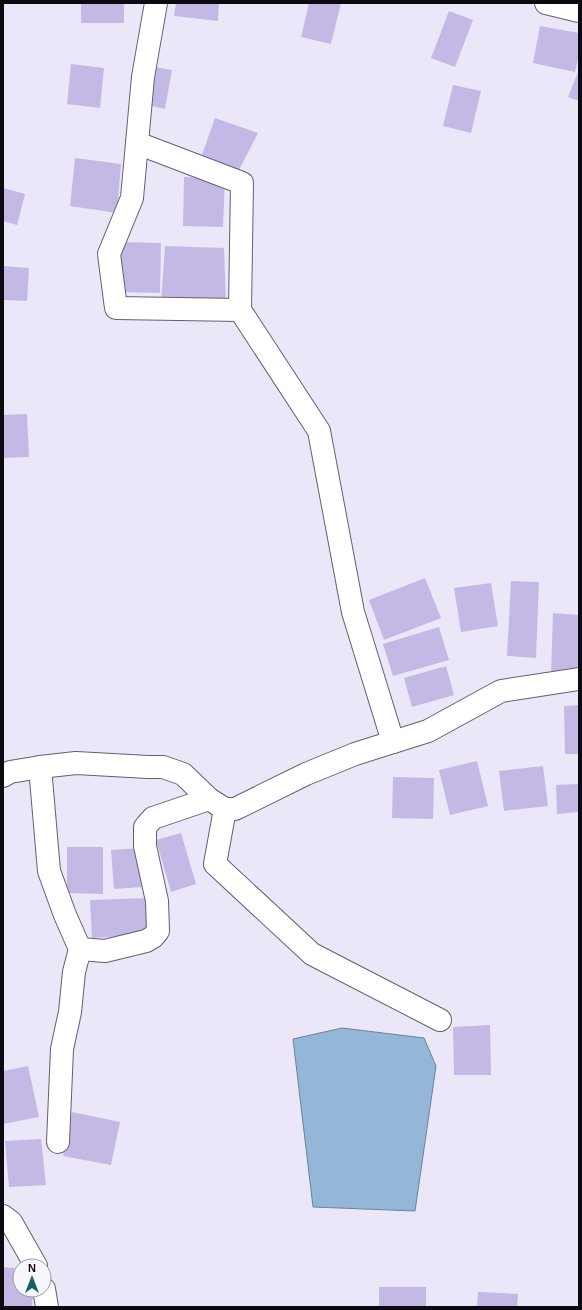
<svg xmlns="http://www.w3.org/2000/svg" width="582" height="1310" font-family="Arial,sans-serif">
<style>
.water{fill:#94b7d8;stroke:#6b839c}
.building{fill:#c4b9e4}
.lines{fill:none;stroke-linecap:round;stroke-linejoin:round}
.minor-casing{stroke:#635f6f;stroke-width:24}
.tertiary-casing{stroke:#635f6f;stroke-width:24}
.minor{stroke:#fff;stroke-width:22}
.tertiary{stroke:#fff;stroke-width:22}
</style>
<rect width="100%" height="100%" fill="#ebe7f9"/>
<!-- water -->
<polygon class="water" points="342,1028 424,1038 436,1066 415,1211 313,1207 293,1039"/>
<!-- building -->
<g class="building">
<rect x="81" y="3" width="43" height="20"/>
<polygon points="176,3 219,3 218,21 174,16"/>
<polygon points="309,3 341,3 331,44 301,37"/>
<polygon points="449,11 473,20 455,67 431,58"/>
<polygon points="540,26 579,33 579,55 575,72 533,63"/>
<polygon points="71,64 104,68 100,108 67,104"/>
<polygon points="155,67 172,70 165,109 148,105"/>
<polygon points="579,70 579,101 568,97"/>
<polygon points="453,85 481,91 471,133 443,126"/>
<polygon points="215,118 258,133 239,170 202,155"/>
<polygon points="75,158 121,164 117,213 70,206"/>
<polygon points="184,177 225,178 223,227 183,226"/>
<polygon points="3,188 25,194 17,225 3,221"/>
<polygon points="121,242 161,243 160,293 121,292"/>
<polygon points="165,246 224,248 226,304 161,303"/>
<polygon points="3,266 29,268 27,301 3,300"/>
<polygon points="27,414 29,457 3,458 3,415"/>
<polygon points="425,578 441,618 384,640 369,600"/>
<polygon points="511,581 539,582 536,658 507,656"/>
<polygon points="491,583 498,626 461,632 454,588"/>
<polygon points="553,613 579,615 579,675 551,674"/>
<polygon points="439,627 449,660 393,676 383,644"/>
<polygon points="446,666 454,695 412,707 404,678"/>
<polygon points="579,705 579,754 565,754 564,706"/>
<polygon points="477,761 488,806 450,815 439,770"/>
<polygon points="543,766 548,806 504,811 499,771"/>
<polygon points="393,777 434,778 433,819 392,818"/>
<polygon points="579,784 579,812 557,814 556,785"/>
<polygon points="181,833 196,884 171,892 156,840"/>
<polygon points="67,847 103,847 103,894 67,893"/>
<polygon points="140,848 143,887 114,889 111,850"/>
<polygon points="146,898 148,935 92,938 90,900"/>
<polygon points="490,1025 491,1075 454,1075 453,1027"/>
<polygon points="28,1066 39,1117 3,1124 3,1071"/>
<polygon points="72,1112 120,1122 111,1165 63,1156"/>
<polygon points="41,1139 46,1185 9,1187 5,1141"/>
<polygon points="3,1267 14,1268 14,1285 20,1285 20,1290 33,1290 32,1307 3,1307"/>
<rect x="379" y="1287" width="47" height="20"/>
<polygon points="478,1292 518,1294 517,1307 477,1307"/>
</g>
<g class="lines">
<defs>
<g id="minor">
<polyline points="156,3 143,77 132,198 109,254 116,308 240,310 319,431 353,612 393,742"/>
<polyline points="137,143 242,183 240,310"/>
<polyline points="40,767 49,871 65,915 80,949 74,972 70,1012 62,1049 58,1142"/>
<polyline points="3,776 10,772 40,767 76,763 148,767 163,767 183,774 209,799 225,809 235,809 306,774 355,754 428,731 501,691 579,679"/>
<polyline points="225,809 215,864 312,954 440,1020"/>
<polyline points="80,949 105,951 146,941 153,937 158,931 157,901 145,846 145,827 153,818 209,799"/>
<polyline points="3,1216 11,1222 36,1266"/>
<polyline points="44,1289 47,1307"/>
</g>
<polyline id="tertiary" points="546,3 579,11"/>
</defs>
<!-- minor casing -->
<use href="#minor" class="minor-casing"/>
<!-- tertiary casing -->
<use href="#tertiary" class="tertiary-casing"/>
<!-- minor -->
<use href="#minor" class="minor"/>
<!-- tertiary -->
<use href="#tertiary" class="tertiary"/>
</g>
<!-- border -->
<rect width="582" height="1310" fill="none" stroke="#0c0a10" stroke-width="8"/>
<!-- north arrow -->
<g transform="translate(32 1278)"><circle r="19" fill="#f8f6fd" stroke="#9a989e"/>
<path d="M0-3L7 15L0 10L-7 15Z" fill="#136260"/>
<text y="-6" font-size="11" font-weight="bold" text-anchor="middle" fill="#0c0a10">N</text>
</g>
</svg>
